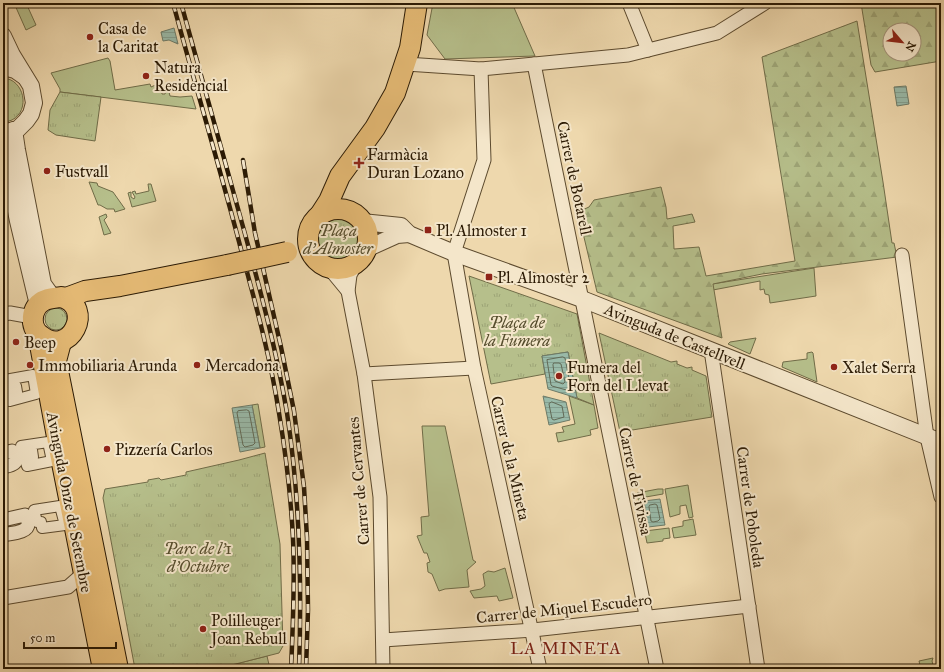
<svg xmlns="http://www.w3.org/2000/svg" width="944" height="672" font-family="'IM FELL Great Primer',serif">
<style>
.green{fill:#b6bf8b;stroke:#706c48}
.forest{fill:url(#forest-firs);stroke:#706c48;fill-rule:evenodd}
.park{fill:url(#park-tufts);stroke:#706c48}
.water{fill:url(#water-rules);stroke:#6d7a67}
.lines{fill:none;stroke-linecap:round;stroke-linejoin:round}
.shore{stroke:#626a56;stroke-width:1}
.pedestrian-casing{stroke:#5c4a2e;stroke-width:12}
.minor-casing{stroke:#5c4a2e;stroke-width:15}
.tertiary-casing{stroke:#5c4a2e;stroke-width:18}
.primary-casing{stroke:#2b1a04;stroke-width:22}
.pedestrian{stroke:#f4e6ca;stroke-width:10}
.minor{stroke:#f4e6ca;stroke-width:13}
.tertiary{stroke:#f4e6ca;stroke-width:16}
.primary{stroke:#e7bc76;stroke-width:20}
.rail-casing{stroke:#2b1a04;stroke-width:4.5}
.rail{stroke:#f4e6ca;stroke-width:3;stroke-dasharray:9;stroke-linecap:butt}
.primary-bridge-casing{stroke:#2b1a04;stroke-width:22;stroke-linecap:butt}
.primary-bridge{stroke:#e7bc76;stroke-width:20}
.poi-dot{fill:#8f2418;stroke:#f4e6ca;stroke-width:1.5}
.labels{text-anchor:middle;stroke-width:4;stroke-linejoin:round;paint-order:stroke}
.poi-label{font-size:16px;fill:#2b1a04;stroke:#f4e6ca;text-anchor:start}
.street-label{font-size:16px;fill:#2b1a04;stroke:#f4e6ca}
.park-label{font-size:16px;font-style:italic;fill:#554c2c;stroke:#f4e6ca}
.neighbourhood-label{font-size:17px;letter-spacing:1px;fill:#7a1f14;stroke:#f4e6ca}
</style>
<defs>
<pattern id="forest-firs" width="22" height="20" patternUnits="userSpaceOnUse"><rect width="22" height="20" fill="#b6bf8b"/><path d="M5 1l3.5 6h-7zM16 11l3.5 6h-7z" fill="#9da476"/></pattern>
<pattern id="park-tufts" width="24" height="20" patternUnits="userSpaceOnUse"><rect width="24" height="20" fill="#b6bf8b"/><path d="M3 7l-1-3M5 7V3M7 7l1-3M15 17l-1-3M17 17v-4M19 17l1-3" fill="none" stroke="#9da476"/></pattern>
<pattern id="water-rules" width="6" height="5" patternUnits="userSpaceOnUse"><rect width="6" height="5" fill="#99baa9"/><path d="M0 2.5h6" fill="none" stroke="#849f90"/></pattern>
</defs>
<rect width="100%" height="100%" fill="#eed8ad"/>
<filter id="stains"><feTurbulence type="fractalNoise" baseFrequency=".005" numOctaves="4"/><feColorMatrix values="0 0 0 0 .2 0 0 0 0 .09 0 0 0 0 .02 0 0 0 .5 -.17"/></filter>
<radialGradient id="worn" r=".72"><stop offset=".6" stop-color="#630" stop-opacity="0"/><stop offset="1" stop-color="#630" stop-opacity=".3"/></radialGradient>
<!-- green -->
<g class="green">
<polygon points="14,3 26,3 36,25 26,30"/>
<polygon points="433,3 512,3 535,56 445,59 427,35"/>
<polygon points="108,58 110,61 115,90 150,84 151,87 160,83 162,94 165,94 166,91 169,92 170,96 180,97 192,96 196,109 60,92 60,89 51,73"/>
<polygon points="89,182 97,183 98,186 113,192 125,209 115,212 114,209 107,209 100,205 98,205"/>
<polygon points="148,184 151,184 156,201 132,207 128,193 131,192 131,197 134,199 135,197 132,192 135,191 136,194 149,191"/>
<polygon points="106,214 107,217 104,220 111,233 104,235 99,217"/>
<polygon points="814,268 816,296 770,303 769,295 765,294 764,289 760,290 760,281 713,290 712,284"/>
<polygon points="756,338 750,354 728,344 730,342"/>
<polygon points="812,352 813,353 817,382 782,367 783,362 807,359 807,353"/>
<polygon points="569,396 594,405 598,428 590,430 591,435 558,442 556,433 564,432 562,427 575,424"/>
<polygon points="258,404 265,447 260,448 252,405"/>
<polygon points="422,426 445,426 473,560 476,562 467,570 469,587 445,589 439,591 432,574 428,572 427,563 430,562 427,553 424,553 417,536 422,535 421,517 429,516"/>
<polygon points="688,485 693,517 689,518 686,505 680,506 680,514 670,517 665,489"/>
<polygon points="658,489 663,489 663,494 640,498 645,531 669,528 670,538 663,539 663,541 647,543 637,493"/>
<polygon points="693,519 696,535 674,538 672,528 683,526 683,521"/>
<polygon points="505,568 513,598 499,601 497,596 474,598 470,591 481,589 485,586 483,574 488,571 494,572"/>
<polygon points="267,656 270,669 216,669"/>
<polygon points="933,658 932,661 934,669 921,669 919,661"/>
</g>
<!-- forest -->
<g class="forest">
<path d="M861,3H941V61L875,72L871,65ZM890,30H914V54H890Z"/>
<polygon points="857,21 883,182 892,243 894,243 897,257 762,274 713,284 722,338 597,292 578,212 589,207 594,200 661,187 666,207 667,219 692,214 695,222 673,226 674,249 699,247 706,276 795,261 762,57"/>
</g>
<!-- park -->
<g class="park">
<path d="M3,78C24,79 31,110 12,120C9,121 6,122 3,123Z"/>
<polygon points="60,92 101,97 95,141 56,135 48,130 50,110"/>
<circle cx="338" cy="239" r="21"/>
<polygon points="469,276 577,314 594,405 577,398 568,352 542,356 545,374 491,384"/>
<circle cx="56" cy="319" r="11"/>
<polygon points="599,333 671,362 677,361 677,364 687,368 692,367 692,370 706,376 712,417 620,432"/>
<polygon points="265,453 280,544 283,646 279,653 216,669 135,669 103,498 105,489 148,482 148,480 159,478 161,480 186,475 186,472 239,460"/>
</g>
<!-- water -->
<g class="water">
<polygon points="174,28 178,44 169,40 163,41 161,32"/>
<polygon points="906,86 909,104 897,106 894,87"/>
<polygon points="568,352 577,398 548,389 542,356"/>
<polygon points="543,396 566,402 570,420 549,425"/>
<polygon points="252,405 260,448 240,452 232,408"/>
<polygon points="660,499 665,525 648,527 644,501"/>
</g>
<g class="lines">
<!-- shore -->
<g class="shore">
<polygon points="563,357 565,358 571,389 570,391 552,386 551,385 547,360"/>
<polygon points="554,363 559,363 561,364 565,382 563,384 555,381 553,365"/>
<polygon points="552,402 562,406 564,417 554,420 552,419 549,404"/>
<polygon points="247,410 249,411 255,443 253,445 245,447 243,445 237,413 238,411"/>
<polygon points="650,505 655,504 657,505 660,519 658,521 653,522 651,521 649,507"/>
</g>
<defs>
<g id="pedestrian">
<polygon points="33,375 36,394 10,401 8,395 17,392 16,386 7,387 5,380"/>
<polygon points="48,442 52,461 27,466 25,459 33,457 32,450 22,452 21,446"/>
<polygon points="60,506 65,525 42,528 41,522 37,522 34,510"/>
</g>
<g id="minor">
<polyline points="629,3 648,50"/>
<polyline points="406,64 481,69 628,55 717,33 765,3"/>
<polyline points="534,64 657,669"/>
<polyline points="481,69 484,160 454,253 474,368 540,669"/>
<polyline points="902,255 927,437 941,497"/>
<polyline points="356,264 350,275 348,291 364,374 380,497 383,669"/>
<polyline points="329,268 348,291"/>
<polyline points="3,314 10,313 32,317"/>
<polyline points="711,350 758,669"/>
<polyline points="364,374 474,368"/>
<path d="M3,453L12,451L16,454C19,464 11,465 3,467"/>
<path d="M3,520L25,515C28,518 29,520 28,524C28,533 10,533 3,535"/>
<polyline points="3,598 68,587 84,573"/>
<polyline points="383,640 533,630 749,606"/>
</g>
<g id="tertiary">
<polyline points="3,36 12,55 31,86 34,103 31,114 26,121 18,129 3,133"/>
<polyline points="3,67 15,70 25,77"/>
<polyline points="14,130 17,150 43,284 53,298"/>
<polyline points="3,146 18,221 38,305"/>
<polyline points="362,222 401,226 409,234 454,253 582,299 941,442"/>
<polyline points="366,249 397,235 409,234"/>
</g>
<g id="primary">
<circle cx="338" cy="239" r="30"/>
<polyline points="320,215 329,201 340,176 375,128 395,93 410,48 417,3"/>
<path d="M61,297C96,306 70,360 40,335C29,327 31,308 43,301C48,298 55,298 61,297Z"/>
<polyline points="66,298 85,291 120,286 227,265"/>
<polyline points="38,334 60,453 103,669"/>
<polyline points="61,342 56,361 118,669"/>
</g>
</defs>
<!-- pedestrian casing -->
<use href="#pedestrian" class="pedestrian-casing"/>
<!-- minor casing -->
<use href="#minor" class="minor-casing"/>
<!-- tertiary casing -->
<use href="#tertiary" class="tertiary-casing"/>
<!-- primary casing -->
<use href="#primary" class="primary-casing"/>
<!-- pedestrian -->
<use href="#pedestrian" class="pedestrian"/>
<!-- minor -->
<use href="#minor" class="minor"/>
<!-- tertiary -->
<use href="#tertiary" class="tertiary"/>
<!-- primary -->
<use href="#primary" class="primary"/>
<defs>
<g id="rail">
<path d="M173,3C196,88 221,172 243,257C257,309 271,361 279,413C286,455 291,497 293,539C295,582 293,626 291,669"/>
<path d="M181,3C202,80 224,157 245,234C261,293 277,353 287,413C300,498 302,583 299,669"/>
<polyline points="243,160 255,233 281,347 294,411 304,487 307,538 308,610 306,669"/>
</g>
</defs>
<!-- rail casing -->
<use href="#rail" class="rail-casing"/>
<!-- rail -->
<use href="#rail" class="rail"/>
<defs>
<polyline id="primary-bridge" points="227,265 287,252"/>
</defs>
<!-- primary-bridge casing -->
<use href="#primary-bridge" class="primary-bridge-casing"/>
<!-- primary-bridge -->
<use href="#primary-bridge" class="primary-bridge"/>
</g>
<!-- markers -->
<g class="poi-dot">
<circle cx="90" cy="37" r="4"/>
<circle cx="146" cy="76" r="4"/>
<path d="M357 157h4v4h4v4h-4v4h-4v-4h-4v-4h4z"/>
<circle cx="47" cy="171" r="4"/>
<rect x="424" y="226" width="8" height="8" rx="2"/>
<rect x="485" y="273" width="8" height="8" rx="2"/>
<circle cx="16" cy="342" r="4"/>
<circle cx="30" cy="365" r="4"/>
<circle cx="197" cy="365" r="4"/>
<circle cx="834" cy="367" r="4"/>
<circle cx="559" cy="376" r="4"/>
<circle cx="107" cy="449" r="4"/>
<circle cx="203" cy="629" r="4"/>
</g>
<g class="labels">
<!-- poi labels -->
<g class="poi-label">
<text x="98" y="34">Casa de<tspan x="98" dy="18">la Caritat</tspan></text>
<text x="154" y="73">Natura<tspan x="154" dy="18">Residencial</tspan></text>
<text x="367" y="160">Farmàcia<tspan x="367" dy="18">Duran Lozano</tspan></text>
<text x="55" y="177">Fustvall</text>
<text x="436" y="236">Pl. Almoster 1</text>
<text x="497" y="283">Pl. Almoster 2</text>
<text x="24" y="348">Beep</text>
<text x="38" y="371">Immobiliaria Arunda</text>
<text x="205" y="371">Mercadona</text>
<text x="567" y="373">Fumera del<tspan x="567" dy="18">Forn del Llevat</tspan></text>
<text x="842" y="373">Xalet Serra</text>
<text x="115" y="455">Pizzería Carlos</text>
<text x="211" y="626">Polilleuger<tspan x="211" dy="18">Joan Rebull</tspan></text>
</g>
<!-- street labels -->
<g class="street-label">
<text transform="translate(575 178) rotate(78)" y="6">Carrer de Botarell</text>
<text transform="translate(675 336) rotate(22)" y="6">Avinguda de Castellvell</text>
<text transform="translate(511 458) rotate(77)" y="6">Carrer de la Mineta</text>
<text transform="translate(358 481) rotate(-95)" y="6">Carrer de Cervantes</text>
<text transform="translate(636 481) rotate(78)" y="6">Carrer de Tivissa</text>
<text transform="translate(70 502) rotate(79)" y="6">Avinguda Onze de Setembre</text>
<text transform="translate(751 507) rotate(82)" y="6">Carrer de Poboleda</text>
<text transform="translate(564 608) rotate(-6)" y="6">Carrer de Miquel Escudero</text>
</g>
<!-- park labels -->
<g class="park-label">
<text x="338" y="236">Plaça<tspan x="338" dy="18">d'Almoster</tspan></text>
<text x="517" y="328">Plaça de<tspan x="517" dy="18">la Fumera</tspan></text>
<text x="198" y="554">Parc de l'1<tspan x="198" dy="18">d'Octubre</tspan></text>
</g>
<!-- neighbourhood labels -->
<g class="neighbourhood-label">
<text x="566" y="654">LA MINETA</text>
</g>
</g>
<!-- margin -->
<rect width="944" height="672" fill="none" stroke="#eed8ad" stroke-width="16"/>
<rect x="4" y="4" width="936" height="664" fill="none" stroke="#2b1a04" stroke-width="2"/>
<rect x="8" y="8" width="928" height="656" fill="none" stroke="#2b1a04"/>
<!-- north arrow -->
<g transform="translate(902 42) rotate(118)"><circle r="19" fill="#f4e6ca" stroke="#a4947b"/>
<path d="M0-3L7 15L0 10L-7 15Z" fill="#8f2418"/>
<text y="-6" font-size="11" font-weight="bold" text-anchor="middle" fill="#2b1a04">N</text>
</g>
<!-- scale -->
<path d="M24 642v6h92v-6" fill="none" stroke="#2b1a04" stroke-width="2"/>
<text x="30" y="642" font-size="12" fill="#2b1a04" stroke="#f4e6ca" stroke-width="3" paint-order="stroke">50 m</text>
<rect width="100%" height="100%" filter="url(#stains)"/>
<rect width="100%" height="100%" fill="url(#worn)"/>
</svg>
